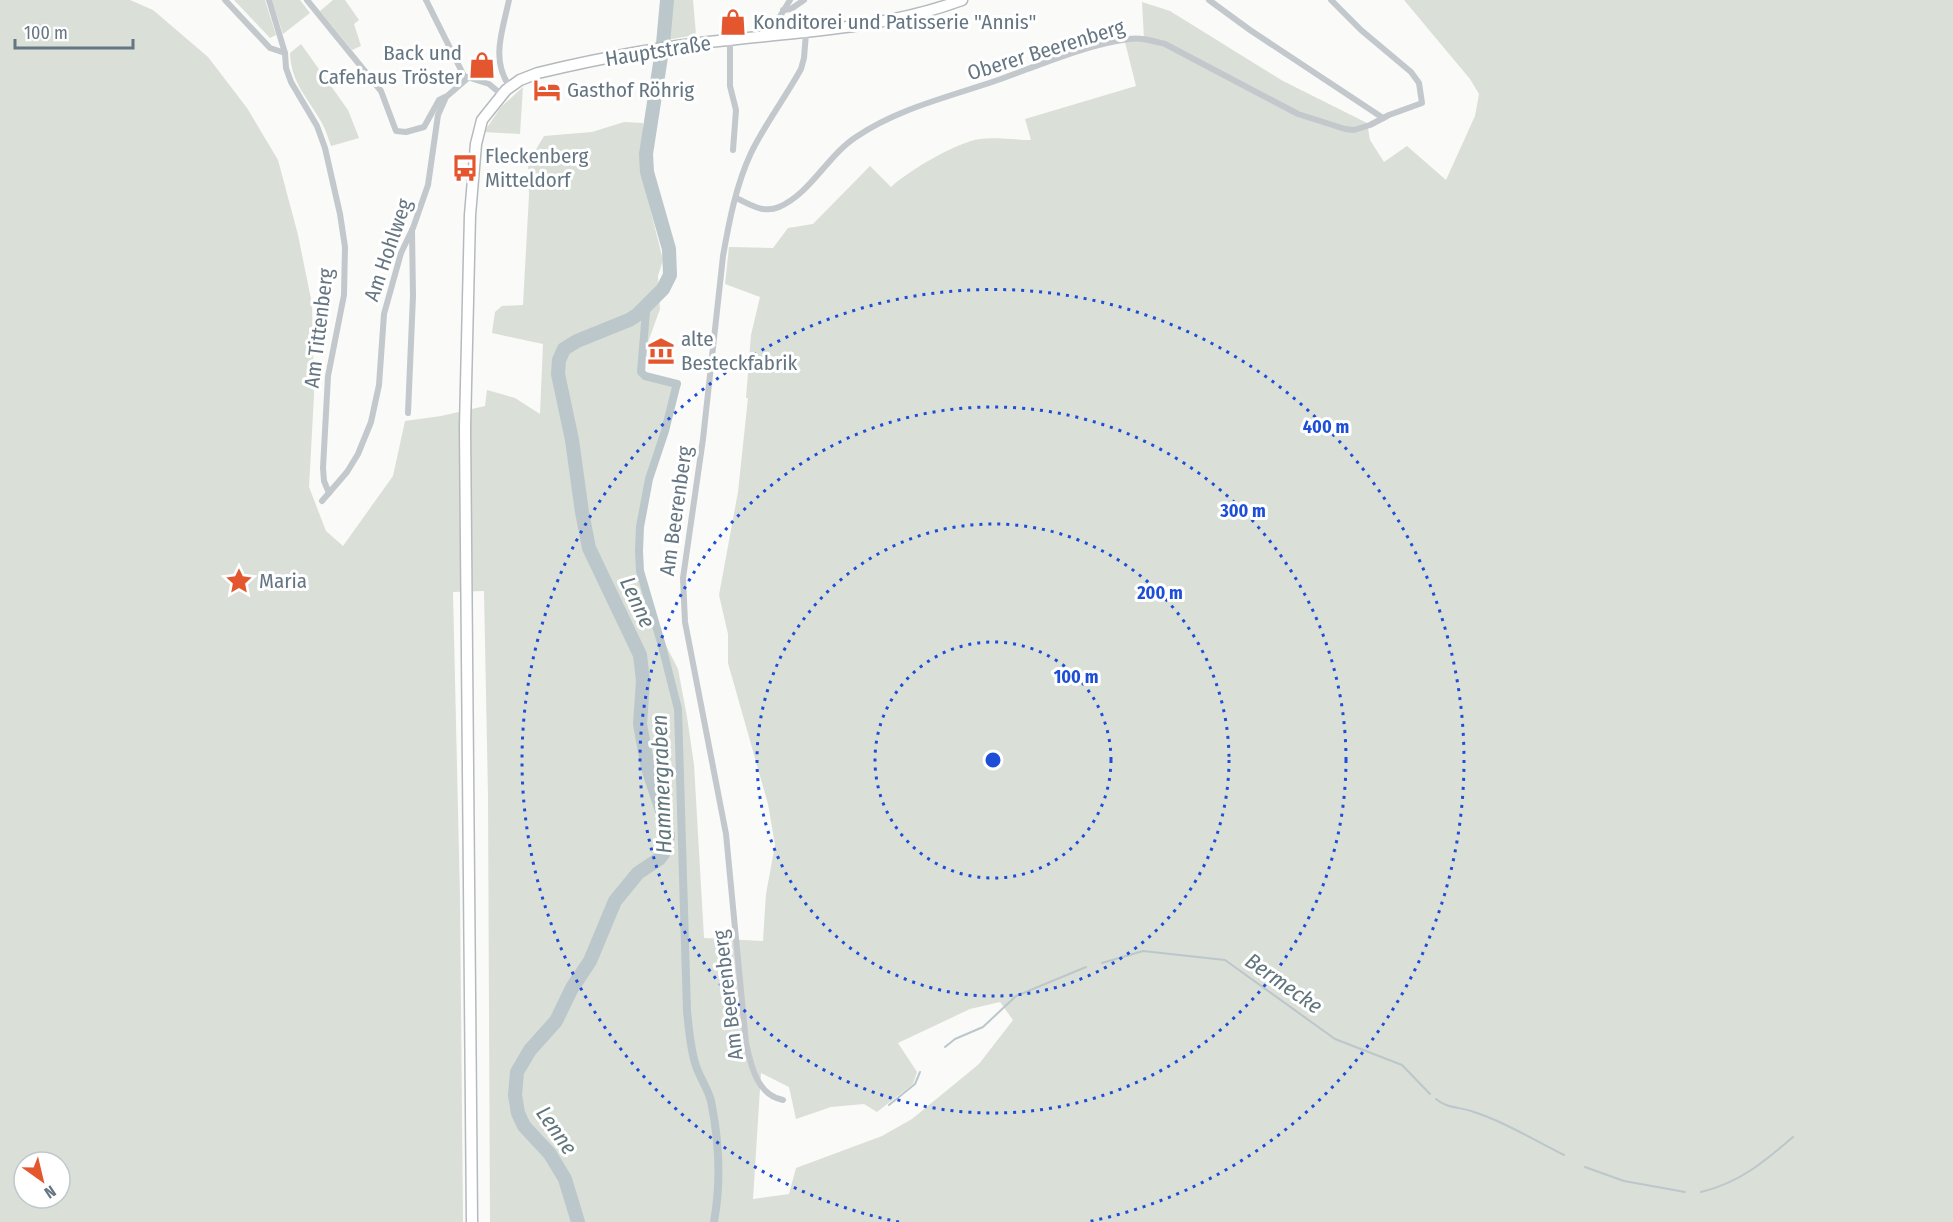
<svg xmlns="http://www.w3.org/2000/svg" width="1953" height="1222" font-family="'Fira Sans Condensed',sans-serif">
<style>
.green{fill:#dadfd7;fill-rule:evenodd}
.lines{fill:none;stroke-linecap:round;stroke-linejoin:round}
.stream{stroke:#bbc7cb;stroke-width:2}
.canal{stroke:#bbc7cb;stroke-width:8}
.river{stroke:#bbc7cb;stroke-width:14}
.primary-casing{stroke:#b5babe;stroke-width:13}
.street{stroke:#c3c8cc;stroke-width:6}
.primary{stroke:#fff;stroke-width:10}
.ring{fill:none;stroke:#1d4ed8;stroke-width:3;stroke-dasharray:3 6}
.labels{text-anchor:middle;stroke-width:6;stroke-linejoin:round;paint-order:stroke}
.poi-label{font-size:21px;fill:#657683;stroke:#fff;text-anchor:start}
.street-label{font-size:21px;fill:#657683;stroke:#fff}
.water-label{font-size:22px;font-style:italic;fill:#60757c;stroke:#fff}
.centre{fill:#1d4ed8;stroke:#fff;stroke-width:3}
.ring-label{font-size:18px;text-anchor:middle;font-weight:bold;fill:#1d4ed8;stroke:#fff;stroke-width:6;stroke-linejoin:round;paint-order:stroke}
</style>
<rect width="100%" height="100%" fill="#fafaf8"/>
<!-- green -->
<g class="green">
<path d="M0,0H130L153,10L208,57L247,108L278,160L298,235L312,304L314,395L309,487L326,531L343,546L393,476L405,421L441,416L485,406L487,390L515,398L540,414L543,344L492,333L495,312L502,306L523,305L529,195L528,163L544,136L592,132L624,122L643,123L644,184L663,260L658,276L660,309L643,356L640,370L645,376L677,384L665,431L649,479L640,527L639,551L640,571L657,628L678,669L687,717L694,765L704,938L763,941L766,894L775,845L768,804L728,663V634L719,595L738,492L748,398H746L751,335L760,297L725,284L729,247L773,248L788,228L813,224L870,166L891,187C908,171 957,142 980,139C996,137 1014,140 1031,140L1025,119L1136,86L1125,42L1144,38L1142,2L1170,11L1283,81L1367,123L1370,140L1384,162L1407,146L1446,180L1475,116L1479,94L1470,79L1404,0H1953V1222H490L488,795L484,591L453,592L460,897L463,1222H0ZM1000,1002L1013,1020L979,1064L912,1119L882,1136L796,1168L789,1194L753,1199L761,1073L789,1087L796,1119L831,1107L864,1104L877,1112L913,1084L917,1072L898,1043L970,1009ZM24,1162H60V1198H24Z"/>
<polygon points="234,0 265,0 276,35 270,38"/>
<polygon points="272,0 300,0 310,13 283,34"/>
<polygon points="333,0 345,0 359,20 354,24 361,46 352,50 320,11"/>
<polygon points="671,0 693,0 696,35 666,40"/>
<path d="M301,44L348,110L359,138L331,146C328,138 326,130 322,123C308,98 291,83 290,53Z"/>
<polygon points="523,87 520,134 484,132 501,107"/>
</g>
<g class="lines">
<!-- stream -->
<g class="stream">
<polyline points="1102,963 1143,951 1225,960 1335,1039 1402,1065 1430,1094"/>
<polyline points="945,1047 955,1039 983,1027 1016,996 1086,967"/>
<path d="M1436,1099C1446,1108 1459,1107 1471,1111C1503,1121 1534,1140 1564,1155"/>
<polyline points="889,1105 915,1084 920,1072"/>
<polyline points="1585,1167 1624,1181 1685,1192"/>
<path d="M1701,1192C1739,1183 1764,1162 1793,1137"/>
</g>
<!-- canal -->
<path class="canal" d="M649,302L646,312L641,372L645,376L677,384L676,387L665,431L649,479L640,527L639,551L640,571L662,646L678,709L687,1011C689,1029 690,1048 696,1066C700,1078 708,1089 711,1101C719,1140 721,1183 714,1222"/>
<!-- river -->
<polyline class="river" points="578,1222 565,1179 550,1154 524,1126 518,1113 515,1095 517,1072 530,1050 556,1021 572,988 590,961 615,901 638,873 659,859 665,851 668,836 664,817 648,768 640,724 643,681 640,655 589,548 582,512 572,440 558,374 559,360 564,349 577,341 629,320 637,315 663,289 670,275 669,249 647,172 646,154 663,44 667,0"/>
<defs>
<path id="primary" d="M472,1222L465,428L470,215L476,144L482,120L506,90L520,80L538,73C600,58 664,46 728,40C806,31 887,28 962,0"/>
</defs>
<!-- primary casing -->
<use href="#primary" class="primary-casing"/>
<!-- street -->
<g class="street">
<polyline points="225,0 270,48 285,53"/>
<polyline points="269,0 285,53 286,68 291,82 317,126 325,148 340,214 345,247 344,295 328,376 323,468 324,481 329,493"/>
<polyline points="307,0 381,91 396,131 406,132 424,127 439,100 445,97"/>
<polyline points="426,0 464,76 489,84 501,94"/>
<path d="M509,0C503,29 490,60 510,87"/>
<polyline points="1209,0 1250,30 1383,118"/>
<polyline points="783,10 791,9 804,0"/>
<polyline points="779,35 779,18 790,0"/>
<polyline points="730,39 730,86 736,110 733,150"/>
<path d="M736,198C750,204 763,214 779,207C811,193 827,156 856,137C897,109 948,97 995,81C1035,67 1087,44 1129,39C1141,37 1153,41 1165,44L1298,114L1345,129L1354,130L1370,125L1389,115L1422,103L1419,83L1411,72L1361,30L1331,0"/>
<polyline points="408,413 413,296 412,230"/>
<polyline points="322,501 347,472 358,454 371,422 379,385 384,314 401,253 413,228 428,185 438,115 446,97 468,78"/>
<path d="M783,1100C757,1095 751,1066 746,1043L726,834L685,622L683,578L703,439L723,256C729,222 736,185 751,153C765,124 785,98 801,69L804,58L806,33"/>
</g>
<!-- primary -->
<use href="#primary" class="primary"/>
</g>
<!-- distance rings -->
<g class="ring">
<circle cx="993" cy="760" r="118"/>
<circle cx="993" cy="760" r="236"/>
<circle cx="993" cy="760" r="353"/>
<path d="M899 1222A471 471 0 1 1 1087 1222"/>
</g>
<!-- icons -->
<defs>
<symbol id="shop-bare" viewBox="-9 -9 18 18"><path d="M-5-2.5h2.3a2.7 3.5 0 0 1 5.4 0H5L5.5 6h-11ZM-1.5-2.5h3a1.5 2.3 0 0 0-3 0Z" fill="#e4572e" stroke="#fff" stroke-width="2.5" paint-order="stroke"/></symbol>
<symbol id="hotel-bare" viewBox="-9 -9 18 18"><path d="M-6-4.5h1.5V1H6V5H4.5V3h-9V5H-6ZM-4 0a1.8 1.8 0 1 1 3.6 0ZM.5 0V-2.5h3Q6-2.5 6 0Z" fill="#e4572e" stroke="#fff" stroke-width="2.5" paint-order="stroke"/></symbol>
<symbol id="bus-bare" viewBox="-9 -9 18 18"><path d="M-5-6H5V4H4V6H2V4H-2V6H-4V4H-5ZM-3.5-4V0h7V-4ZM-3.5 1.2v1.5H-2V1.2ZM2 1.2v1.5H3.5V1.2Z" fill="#e4572e" stroke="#fff" stroke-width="2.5" paint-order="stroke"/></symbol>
<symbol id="museum-bare" viewBox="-9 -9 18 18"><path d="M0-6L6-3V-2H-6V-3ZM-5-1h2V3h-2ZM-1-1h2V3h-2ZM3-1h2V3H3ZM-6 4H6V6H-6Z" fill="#e4572e" stroke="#fff" stroke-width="2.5" paint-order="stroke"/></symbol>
<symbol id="sight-bare" viewBox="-9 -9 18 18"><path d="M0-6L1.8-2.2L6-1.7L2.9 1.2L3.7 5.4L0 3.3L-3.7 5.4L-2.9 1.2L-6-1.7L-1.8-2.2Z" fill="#e4572e" stroke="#fff" stroke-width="2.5" paint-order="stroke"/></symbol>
</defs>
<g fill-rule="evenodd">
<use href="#shop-bare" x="714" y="3" width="38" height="38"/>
<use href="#shop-bare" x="463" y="46" width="38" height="38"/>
<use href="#hotel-bare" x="528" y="71" width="38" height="38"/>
<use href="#bus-bare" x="446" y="149" width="38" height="38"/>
<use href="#museum-bare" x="642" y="332" width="38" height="38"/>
<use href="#sight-bare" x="220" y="562" width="38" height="38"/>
</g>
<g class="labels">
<!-- poi labels -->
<g class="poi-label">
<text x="753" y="29">Konditorei und Patisserie "Annis"</text>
<text x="462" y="60" text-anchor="end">Back und<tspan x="462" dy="24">Cafehaus Tröster</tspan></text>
<text x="567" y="97">Gasthof Röhrig</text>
<text x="485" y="163">Fleckenberg<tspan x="485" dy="24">Mitteldorf</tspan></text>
<text x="681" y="346">alte<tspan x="681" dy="24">Besteckfabrik</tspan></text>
<text x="259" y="588">Maria</text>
</g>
<!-- street labels -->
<g class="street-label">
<text transform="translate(1046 50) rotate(-17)" y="7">Oberer Beerenberg</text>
<text transform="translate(658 51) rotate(-9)" y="7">Hauptstraße</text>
<text transform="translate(388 250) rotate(-71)" y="7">Am Hohlweg</text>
<text transform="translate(319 328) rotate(-83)" y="7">Am Tittenberg</text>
<text transform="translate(676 511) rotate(-82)" y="7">Am Beerenberg</text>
<text transform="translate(728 995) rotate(-97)" y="7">Am Beerenberg</text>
</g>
<!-- water labels -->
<g class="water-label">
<text transform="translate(638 602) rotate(65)" y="8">Lenne</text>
<text transform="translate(661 784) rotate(-92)" y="8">Hammergraben</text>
<text transform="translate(1284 983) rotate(35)" y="8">Bermecke</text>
<text transform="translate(557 1130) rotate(55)" y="8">Lenne</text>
</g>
</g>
<circle cx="993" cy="760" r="9" class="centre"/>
<g class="ring-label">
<text x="1326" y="433">400 m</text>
<text x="1243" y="517">300 m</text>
<text x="1160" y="599">200 m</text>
<text x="1076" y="683">100 m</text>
</g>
<!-- north arrow -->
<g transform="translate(42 1180) rotate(146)"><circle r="28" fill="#ffffff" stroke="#c1c8cd" stroke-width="1.5"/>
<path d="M0-4.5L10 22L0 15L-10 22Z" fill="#e4572e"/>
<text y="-9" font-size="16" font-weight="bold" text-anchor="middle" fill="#657683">N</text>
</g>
<!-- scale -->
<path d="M15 39v9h118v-9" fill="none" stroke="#657683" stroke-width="3"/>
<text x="24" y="39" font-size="18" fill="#657683" stroke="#ffffff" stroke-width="4.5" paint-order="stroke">100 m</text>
</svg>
